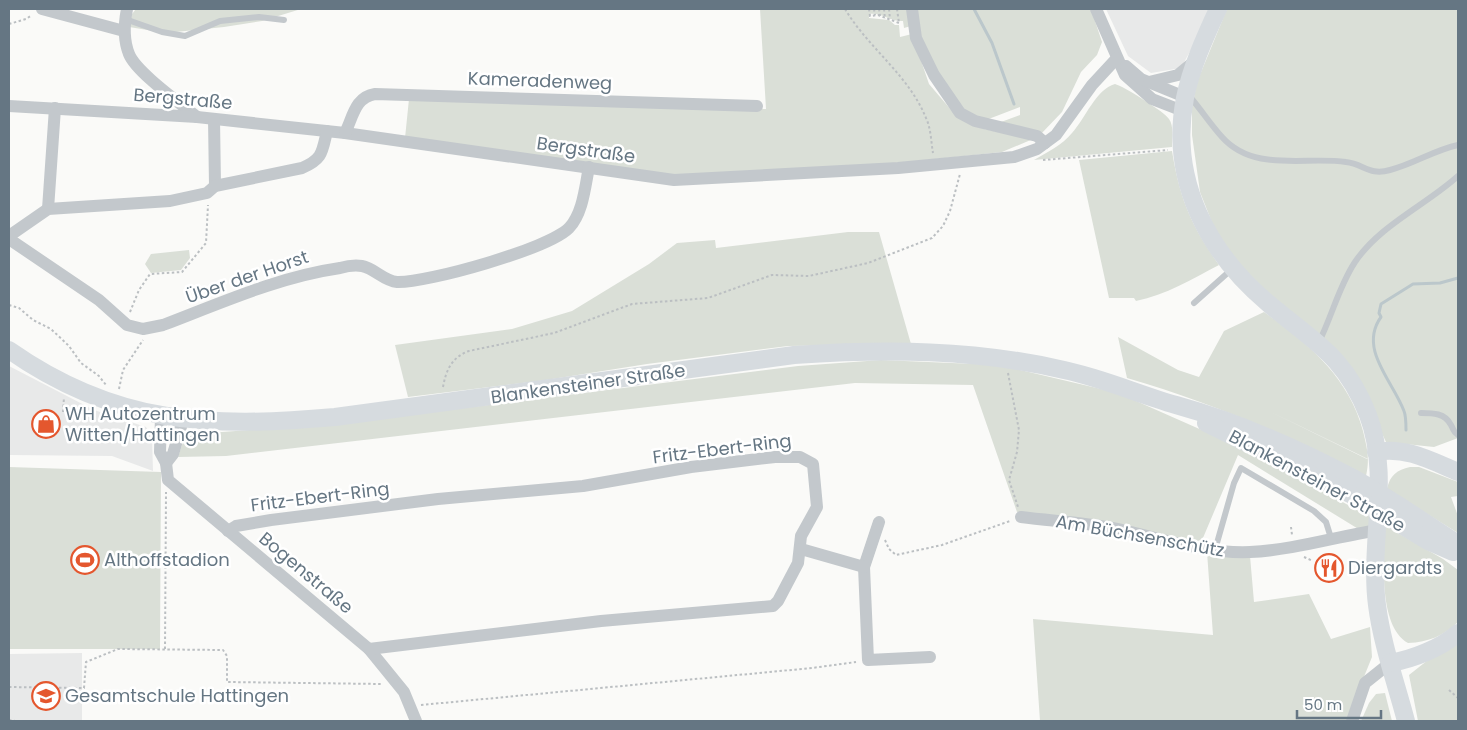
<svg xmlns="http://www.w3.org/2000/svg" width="1467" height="730" font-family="Poppins,sans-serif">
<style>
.built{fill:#e8e9e9}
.green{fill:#dadfd7;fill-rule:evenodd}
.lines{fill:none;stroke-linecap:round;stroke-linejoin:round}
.stream{stroke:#bbc7cb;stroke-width:3}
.path{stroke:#bbbfc2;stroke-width:2;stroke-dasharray:2.5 2.5;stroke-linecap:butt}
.lane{stroke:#c3c8cc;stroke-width:6}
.street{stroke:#c3c8cc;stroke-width:12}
.secondary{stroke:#d6dbdf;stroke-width:18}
.labels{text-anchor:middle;stroke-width:5;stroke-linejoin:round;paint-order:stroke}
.street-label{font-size:18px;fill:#657683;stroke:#fff}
.poi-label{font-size:18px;fill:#657683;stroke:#fff;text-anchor:start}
</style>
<rect width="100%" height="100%" fill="#fafaf8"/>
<!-- built -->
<g class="built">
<polygon points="1106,9 1213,9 1181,68 1151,73 1128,56"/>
<polygon points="9,366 94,410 146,427 152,437 153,471 112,456 9,455"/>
<polygon points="82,653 82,721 9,721 9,654"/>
</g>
<!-- green -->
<g class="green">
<polygon points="136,9 301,9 262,21 224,27 166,33 129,27 132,14"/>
<path d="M760,9H909L911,26L904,28L903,21C891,22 882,12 869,14V18L889,20L895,25H899L900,37L912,34L929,84L952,111L984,129L1033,139L1002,152L955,157L896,163L671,176L405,138L409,99L731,110L766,109Z"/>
<polygon points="915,9 1091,9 1102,42 1097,55 1081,72 1062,112 1040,135 1001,122 1020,115 1020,107 986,120 962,111 923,49"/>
<polygon points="1227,9 1458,9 1458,438 1434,447 1386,442 1371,410 1270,296 1239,265 1215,230 1200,192 1192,135 1192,107 1197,82"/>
<path d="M1115,84C1123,86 1165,112 1169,119C1174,126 1172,138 1172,147L1034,160C1048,152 1062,145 1072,133C1085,119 1096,89 1115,84Z"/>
<path d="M1172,151C1180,200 1191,225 1219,265C1192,279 1166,295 1136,301L1134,298H1109L1079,160Z"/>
<polygon points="848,232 879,232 911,344 788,346 647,364 546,380 408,397 395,345 512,329 572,311 649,264 677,243 715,240 716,248"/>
<polygon points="189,250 190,258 181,270 151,273 145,264 151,254"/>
<path d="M1264,312C1307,342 1349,377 1363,431C1367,448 1370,458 1366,476C1291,436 1209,402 1127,378L1118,337L1178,370L1199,377L1224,331ZM1230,392L1368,459H1367Z"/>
<polygon points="881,360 999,365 1118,393 1247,450 1372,518 1373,528 1360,530 1238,455 1200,545 1106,523 1017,512 973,385 855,383 226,456 178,457 184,439 202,431 222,432 336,424 798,366"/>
<polygon points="9,467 161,472 160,649 9,649"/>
<path d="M1410,467H1419L1458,482V496L1451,497L1458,516V533L1387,489C1390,475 1397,470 1410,467Z"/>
<path d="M1384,525L1443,559L1458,570V622C1443,636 1429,642 1408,643C1377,625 1385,557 1384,525Z"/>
<polygon points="1207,552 1250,556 1254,602 1309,594 1331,639 1370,627 1372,657 1346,721 1040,721 1033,619 1213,635"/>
<polygon points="1458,643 1458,721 1418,721 1409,675 1428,660 1447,651"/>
<polygon points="1385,693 1392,721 1361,721 1369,703 1376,694"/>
</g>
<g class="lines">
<!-- stream -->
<g class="stream">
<polyline points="974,9 992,43 1014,104"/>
<path d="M1406,430C1406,424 1406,416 1404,411C1393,381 1358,349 1381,317L1379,313L1381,304L1413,284L1440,283L1458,278"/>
</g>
<!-- path -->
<g class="path">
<path d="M845,9C869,49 908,74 926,118C931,128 931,142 933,153"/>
<polyline points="869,9 870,16 878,15 899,23"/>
<polyline points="874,9 875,15"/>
<polyline points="879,9 880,16"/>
<polyline points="884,9 885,19"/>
<polyline points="889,9 890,19"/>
<polyline points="897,9 899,23"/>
<polyline points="9,24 26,19 32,15"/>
<polyline points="1043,160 1168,150"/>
<polyline points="9,305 19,308 33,320 51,329 69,346 81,363 99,376 106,385"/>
<polyline points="130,312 139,290 150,274 182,272 206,243 208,205"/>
<polyline points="1008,373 1019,430 1017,452 1009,480 1018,507"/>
<path d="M443,387C446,370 452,357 469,351L554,333L632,304L708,298L772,275L809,276L868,263L932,238L943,226L950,211L960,174"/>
<polyline points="119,389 123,370 143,340"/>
<polyline points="63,412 64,397"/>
<polyline points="1291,527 1292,535"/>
<polyline points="885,540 889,549 896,555 942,545 1010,521"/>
<polyline points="1304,557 1313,561"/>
<polyline points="165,649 166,492"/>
<polyline points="9,687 84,688 86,662 118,649 223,650 227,656 227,682 382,684"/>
<polyline points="1449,690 1458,698"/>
<polyline points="421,705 812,668 856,662"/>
<polyline points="9,720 15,721"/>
</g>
<!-- lane -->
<g class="lane">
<polyline points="125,19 162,32 185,36 220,21 259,17 284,20"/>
<path d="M1187,97L1191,98C1202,111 1211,125 1222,137C1254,173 1305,156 1346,162C1364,164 1369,176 1390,170C1414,164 1434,150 1458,145"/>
<polyline points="1194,303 1232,269"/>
<path d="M1319,342C1332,316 1339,286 1355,262C1380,225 1426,205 1458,176"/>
<path d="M1421,413C1433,413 1445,413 1451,425C1454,430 1453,432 1458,435"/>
<polyline points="1215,550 1234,483 1241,468 1314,511 1326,522 1331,538"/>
</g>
<!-- street -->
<g class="street">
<polyline points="42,9 124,31"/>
<path d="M127,9C124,24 123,39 129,54C136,72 180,103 197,117"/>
<polyline points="912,9 916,38 934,75 960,113 975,121 1037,136 1045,143"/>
<polyline points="1096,9 1125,75 1152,99 1183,111"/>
<polyline points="1126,66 1141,79 1185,97"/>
<polyline points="1149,82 1178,75 1195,61"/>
<polyline points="9,106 197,117 345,133 674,180 898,168 1014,157 1037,149 1056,135 1092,85 1117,58"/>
<polyline points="214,119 215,186"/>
<path d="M345,133C353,117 355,97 375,94L757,106"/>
<polyline points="48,209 55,108"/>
<path d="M9,236L48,209L170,201L207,193L215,186L302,168C323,159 322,152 327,131"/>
<path d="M9,239L99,300L127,325L143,329L163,325C221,303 278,277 340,268C347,266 355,265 362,266C374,268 384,281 397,282C427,283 548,249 569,228C583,213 585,187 589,167"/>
<polyline points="161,416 160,452 166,463 168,480 369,649 404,692 416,721"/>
<polyline points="166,463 173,454 183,420"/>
<path d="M1021,517C1051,521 1082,522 1112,528C1157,537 1204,554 1250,552C1294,550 1335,537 1378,530"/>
<polyline points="879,522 864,567 868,660 930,657"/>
<polyline points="228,531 236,526 271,520 438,499 583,486 691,467 775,457 800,457 813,464 817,507 801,536 798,563 778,601 773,606 601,621 369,649"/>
<polyline points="801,549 864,567"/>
<polyline points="1352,721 1365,683 1390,663"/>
</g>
<!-- secondary -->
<g class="secondary">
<path d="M1218,9C1205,37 1191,68 1185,98C1169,180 1208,253 1269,304C1314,342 1345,356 1368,415C1391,475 1369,544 1377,605C1382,644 1396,683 1406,721"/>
<path d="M9,350C116,425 210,428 335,417L794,355C886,349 974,349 1064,370C1102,378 1138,394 1176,405C1238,422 1296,448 1353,478C1390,498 1423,522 1458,544"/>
<polyline points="1206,423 1352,495 1428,541 1453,552"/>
<path d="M1376,452C1405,446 1432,461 1458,472"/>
<path d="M1390,663C1413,659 1441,648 1458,633"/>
</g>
</g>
<!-- icons -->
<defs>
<symbol id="shop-ring" viewBox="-11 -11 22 22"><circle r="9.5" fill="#fff" stroke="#e4572e" stroke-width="1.5"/><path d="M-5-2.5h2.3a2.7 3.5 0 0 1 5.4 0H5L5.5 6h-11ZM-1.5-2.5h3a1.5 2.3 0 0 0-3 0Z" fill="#e4572e"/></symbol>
<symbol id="stadium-ring" viewBox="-11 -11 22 22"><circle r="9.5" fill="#fff" stroke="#e4572e" stroke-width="1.5"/><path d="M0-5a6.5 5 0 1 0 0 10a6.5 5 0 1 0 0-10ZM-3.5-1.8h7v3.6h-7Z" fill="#e4572e"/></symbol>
<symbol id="restaurant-ring" viewBox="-11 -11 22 22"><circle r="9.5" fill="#fff" stroke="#e4572e" stroke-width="1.5"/><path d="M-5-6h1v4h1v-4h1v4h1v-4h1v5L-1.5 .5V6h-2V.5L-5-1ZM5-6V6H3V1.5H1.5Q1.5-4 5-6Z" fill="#e4572e"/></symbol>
<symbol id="school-ring" viewBox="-11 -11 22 22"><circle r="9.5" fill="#fff" stroke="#e4572e" stroke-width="1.5"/><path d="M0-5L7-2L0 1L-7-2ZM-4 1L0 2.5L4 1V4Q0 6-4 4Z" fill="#e4572e"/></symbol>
</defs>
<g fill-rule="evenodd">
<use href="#shop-ring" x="30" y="408" width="32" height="32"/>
<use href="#stadium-ring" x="69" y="544" width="32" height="32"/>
<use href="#restaurant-ring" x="1313" y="552" width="32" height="32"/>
<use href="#school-ring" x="30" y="680" width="32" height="32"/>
</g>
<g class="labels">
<!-- street labels -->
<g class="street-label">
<text transform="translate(540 81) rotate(2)" y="6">Kameradenweg</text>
<text transform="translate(183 99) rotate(5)" y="6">Bergstraße</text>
<text transform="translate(586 150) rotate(8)" y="6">Bergstraße</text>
<text transform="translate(247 277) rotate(-19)" y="6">Über der Horst</text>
<text transform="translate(588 384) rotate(-8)" y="6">Blankensteiner Straße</text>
<text transform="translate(722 449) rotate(-7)" y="6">Fritz-Ebert-Ring</text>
<text transform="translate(1317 481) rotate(28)" y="6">Blankensteiner Straße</text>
<text transform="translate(320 497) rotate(-7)" y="6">Fritz-Ebert-Ring</text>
<text transform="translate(1140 536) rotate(10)" y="6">Am Büchsenschütz</text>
<text transform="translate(306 573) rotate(40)" y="6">Bogenstraße</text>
</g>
<!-- poi labels -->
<g class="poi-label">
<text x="65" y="420">WH Autozentrum<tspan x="65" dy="21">Witten/Hattingen</tspan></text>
<text x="104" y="566">Althoffstadion</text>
<text x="1348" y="574">Diergardts</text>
<text x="65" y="702">Gesamtschule Hattingen</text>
</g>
</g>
<!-- border -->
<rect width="1467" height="730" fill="none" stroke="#657683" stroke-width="20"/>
<!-- scale -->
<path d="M1297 710v8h84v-8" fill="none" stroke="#657683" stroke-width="2.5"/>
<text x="1304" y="710" font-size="15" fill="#657683" stroke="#ffffff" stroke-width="4" paint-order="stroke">50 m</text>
</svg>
